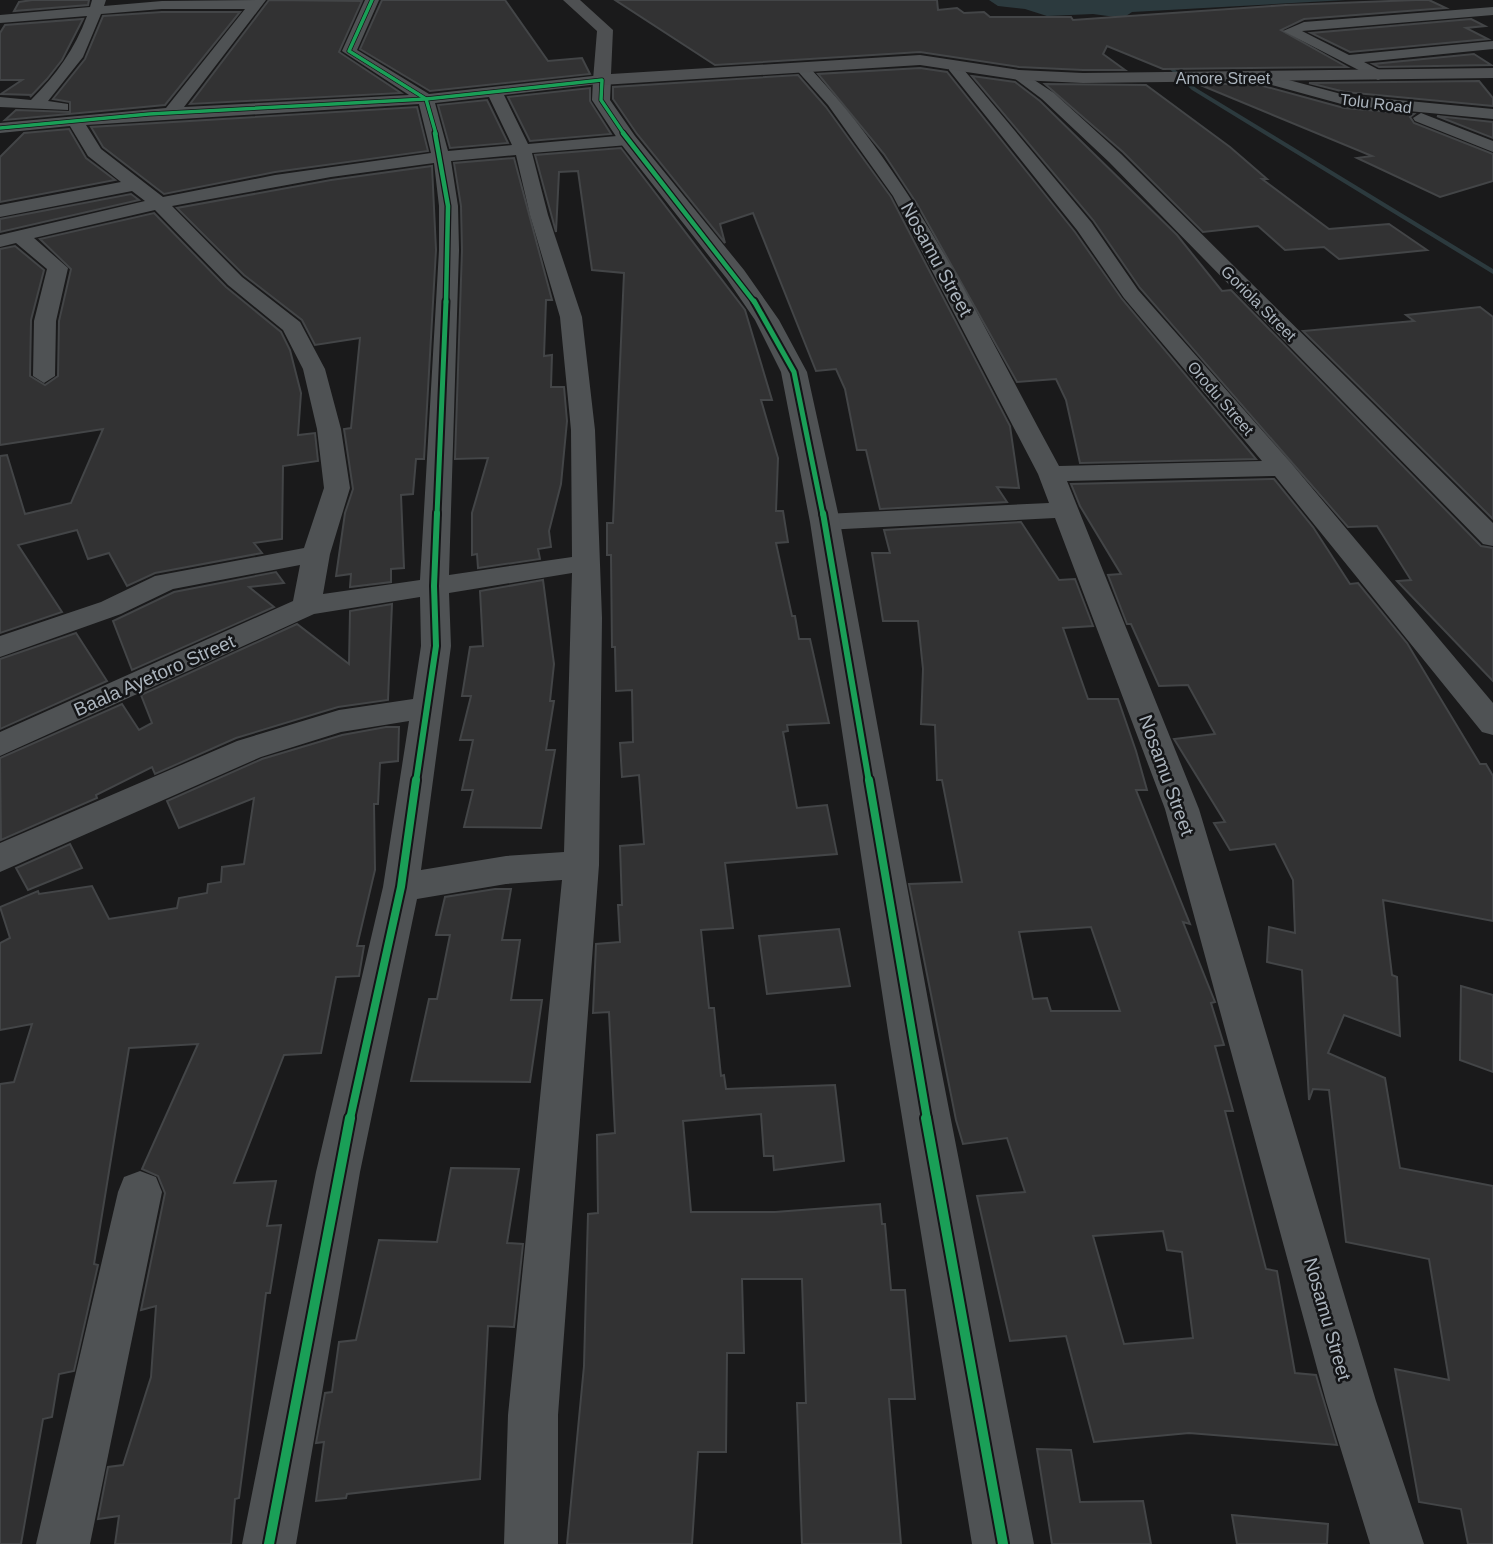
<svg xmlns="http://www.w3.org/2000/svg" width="1493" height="1544" font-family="Helvetica,sans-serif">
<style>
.water{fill:#2c3a3e}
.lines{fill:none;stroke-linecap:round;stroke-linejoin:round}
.stream{fill:#2c3a3e;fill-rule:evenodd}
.building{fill:#323233;stroke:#434547;stroke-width:2;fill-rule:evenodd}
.minor{fill:#4f5254;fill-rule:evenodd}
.tertiary{fill:#4f5254;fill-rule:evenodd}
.secondary{fill:#4e5052;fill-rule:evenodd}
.cycleway-far5-casing{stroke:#141517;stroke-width:5}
.cycleway-far4-casing{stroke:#141517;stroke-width:7}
.cycleway-far3-casing{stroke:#141517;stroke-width:9}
.cycleway-far2-casing{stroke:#141517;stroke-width:10}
.cycleway-far1-casing{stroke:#141517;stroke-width:12}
.cycleway-casing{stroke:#141517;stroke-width:14}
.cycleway-far5{stroke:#1a9f57;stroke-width:3.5}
.cycleway-far4{stroke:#1a9f57;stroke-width:4.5}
.cycleway-far3{stroke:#1a9f57;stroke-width:5}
.cycleway-far2{stroke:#1a9f57;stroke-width:6}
.cycleway-far1{stroke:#1a9f57;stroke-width:8}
.cycleway{stroke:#1a9f57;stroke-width:10}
.labels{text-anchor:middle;stroke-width:5;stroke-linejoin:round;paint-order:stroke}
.far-street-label{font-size:16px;fill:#abb4bd;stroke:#141517}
.street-label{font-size:19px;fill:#abb4bd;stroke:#141517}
</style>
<rect width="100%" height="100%" fill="#1a1a1b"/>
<!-- water -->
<polygon class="water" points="989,0 1346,0 1132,12 1123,18 1093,14 1047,16 1025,9 998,6"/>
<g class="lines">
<!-- stream -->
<polygon class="stream" points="1163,59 1196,88 1493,269 1493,274 1192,90 1161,61"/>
</g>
<!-- building -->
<g class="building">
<polygon points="32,0 89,0 88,5 14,11 19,2"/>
<polygon points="269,0 362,1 339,52 401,93 190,104"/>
<polygon points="382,0 505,0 548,61 582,58 590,74 430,91 360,49"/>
<polygon points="615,0 937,0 938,10 957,8 964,13 984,12 990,17 1071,17 1073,20 1286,5 1416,0 1429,0 1446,8 1304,19 1281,30 1347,67 1163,69 1107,46 1103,54 1125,70 1083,70 1019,67 920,52 715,65"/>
<polygon points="162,12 240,12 165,105 5,120 16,110 70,112 70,102 53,99 85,59 103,16"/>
<polygon points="83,19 62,60 47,79 30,97 32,95 1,94 22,80 0,80 0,33 5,25"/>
<polygon points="1471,19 1485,26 1466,28 1488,39 1350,52 1311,33"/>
<polygon points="1474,54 1491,65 1379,67 1373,64"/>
<polygon points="920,68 947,72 1075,232 1122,299 1256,459 1080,463 1066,400 1056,379 1017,382 917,204 884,154 818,74"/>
<polygon points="798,75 826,107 891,197 1010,426 1019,488 997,487 1007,502 880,509 866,450 857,450 845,389 836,369 816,371 753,213 720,224 725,243 637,134 613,99 613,87"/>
<polygon points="972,76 1015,82 1040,101 1177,235 1222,291 1231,290 1481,546 1493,548 1493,681 1397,581 1411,580 1377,526 1348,527 1140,288 1093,220"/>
<polygon points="1479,81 1493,98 1493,106 1345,92 1309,83"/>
<polygon points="1045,84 1146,85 1230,147 1267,179 1262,179 1329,229 1389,224 1427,250 1339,259 1324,247 1285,250 1258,226 1203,232 1123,152"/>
<polygon points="1198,84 1256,84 1344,108 1414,114 1410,117 1414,123 1493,154 1493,181 1440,197 1357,158 1372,156"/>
<polygon points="590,88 590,101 611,134 530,141 508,97"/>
<polygon points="487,100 508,143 450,148 438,105"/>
<polygon points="417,107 428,151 275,172 164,194 103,147 91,127"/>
<polygon points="1437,116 1493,122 1493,138"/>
<polygon points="69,129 86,158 115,180 0,202 0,157 24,133"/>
<polygon points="621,148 745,310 772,400 761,400 778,458 776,511 783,511 788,542 776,543 792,616 795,616 799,639 810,639 829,723 787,725 788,731 783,732 797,808 827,805 837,854 725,863 733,928 701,930 709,1008 714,1008 721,1076 724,1075 726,1089 835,1085 844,1161 774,1170 773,1156 764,1156 761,1114 683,1121 691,1212 775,1212 880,1204 882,1224 885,1224 891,1290 905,1290 915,1399 889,1399 901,1544 802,1544 797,1403 806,1403 802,1279 742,1279 744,1353 727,1353 726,1452 698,1452 692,1544 567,1544 584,1366 588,1214 598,1213 597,1135 615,1133 609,1012 593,1013 596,944 620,942 618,905 622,905 620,846 644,844 639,775 622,777 620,743 633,742 632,690 616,691 615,647 612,647 611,555 607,555 607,523 613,523 624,273 592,270 578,171 559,172 556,232 535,155"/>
<polygon points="514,158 552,300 546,300 544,356 552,355 551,387 564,387 567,421 561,484 549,531 551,547 538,549 540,559 478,568 477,554 472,555 472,513 488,458 455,459 462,250 461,206 454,163"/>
<polygon points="432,166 436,250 424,459 416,459 413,494 401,495 404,568 391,569 391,582 350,587 351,574 336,576 345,513 353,489 344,429 351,428 360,338 315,345 302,320 244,275 177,208 331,180"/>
<polygon points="131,194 139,200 0,232 0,219"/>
<polygon points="154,213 226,287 281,332 290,350 301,393 298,435 315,433 318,461 283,466 282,539 254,543 262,553 155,573 127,586 109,553 88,559 77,530 18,545 62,612 0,633 0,456 7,455 25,514 71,503 103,429 0,445 0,249 15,246 44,270 31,320 30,376 45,385 58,376 59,321 71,269 40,239"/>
<polygon points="1480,307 1493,317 1493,519 1303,331 1414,321 1406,315"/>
<polygon points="1274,479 1313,527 1350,584 1358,583 1407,643 1480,764 1486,764 1493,776 1493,921 1383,900 1392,975 1397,977 1400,1036 1344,1015 1328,1053 1385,1078 1400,1168 1493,1186 1493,1544 1468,1544 1461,1509 1419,1502 1395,1369 1449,1380 1429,1259 1346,1242 1329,1090 1313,1089 1309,1100 1302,970 1267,962 1269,927 1295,933 1293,880 1275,844 1230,850 1214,823 1225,822 1174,739 1215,734 1188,685 1159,686 1131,624 1127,624 1108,575 1121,574 1080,506 1071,484"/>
<path d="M1021,522L1059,580L1075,579L1093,626L1063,628L1088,699H1118L1136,751L1147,790H1136L1190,924L1183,922L1215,1002L1211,1003L1224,1045L1215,1046L1233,1111H1225L1266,1269L1277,1271L1295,1373L1316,1375L1337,1445L1189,1433L1094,1442L1066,1336L1010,1341L977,1196L1025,1192L1007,1138L963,1144L956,1120L909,884L962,882L942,780H937L935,725L921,724L923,669L918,621H883L872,553H890L884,530ZM1091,927L1120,1011H1051L1047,998L1033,999L1019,932ZM1163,1231L1167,1250L1182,1252L1193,1338L1124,1344L1093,1236Z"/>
<polygon points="276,572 284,583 249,587 274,607 132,670 113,621 174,592"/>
<polygon points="543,580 554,664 550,701 554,701 546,750 555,750 541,828 464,827 473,790 462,790 473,740 460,740 471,696 462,696 470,647 483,646 480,591"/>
<polygon points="392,604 388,700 338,707 236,738 155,774 152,767 96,795 97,798 1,840 0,758 122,704 139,730 152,723 141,695 297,624 349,664 350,611"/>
<polygon points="76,633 107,681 0,729 0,659"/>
<polygon points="386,727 399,727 398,761 380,763 378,804 374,804 375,870 357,946 364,946 359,976 336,977 321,1053 284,1055 234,1183 276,1181 267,1226 281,1225 270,1293 266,1293 239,1498 235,1499 231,1544 115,1544 119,1516 98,1519 108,1467 123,1465 151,1377 156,1306 141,1310 165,1193 158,1176 142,1169 198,1044 129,1048 94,1264 98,1265 74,1371 59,1374 52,1417 43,1419 21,1544 0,1544 0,1084 14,1082 32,1024 0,1030 0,943 10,938 0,907 38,891 39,894 92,886 109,919 177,908 179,898 207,893 208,884 221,882 222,867 244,864 254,798 179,828 167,801 262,759 342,735"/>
<polygon points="70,844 82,868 28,890 16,868"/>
<polygon points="495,889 511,889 502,940 520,940 511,1000 542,1000 530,1082 411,1081 429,999 437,999 450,935 436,935 445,897"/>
<polygon points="839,929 850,986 767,994 759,936"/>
<polygon points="1461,986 1493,995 1493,1072 1460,1060"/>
<polygon points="451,1168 519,1169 507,1243 523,1244 514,1327 488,1326 480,1479 347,1494 346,1498 316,1501 324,1442 316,1443 325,1393 332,1392 339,1342 356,1340 379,1240 437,1242"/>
<polygon points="1037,1449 1071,1450 1080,1502 1143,1501 1151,1544 1052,1544"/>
<polygon points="1232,1515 1328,1524 1327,1544 1237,1544"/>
</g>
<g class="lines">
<!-- minor -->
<g class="minor">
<path d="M92,0H106L104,6L162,1L266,0L184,107L409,95L342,51L365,0H379L357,50L429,94L602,75L607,77V83L504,95L528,144L628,135L636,140L628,145L532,153L548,215L582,317L595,430L602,618L599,865L558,1415V1544H504L508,1415L562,880L506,884L417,899L360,1172L296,1544H242L316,1172L383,887L409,721L341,732L261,757L0,872V843L237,741L339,710L413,699L421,646L420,597L314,614L0,756V732L293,601L300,565L173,589L121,614L0,657V636L101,602L155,576L304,548L324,488L317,429L303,369L283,330L228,285L155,210L34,238L68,268L56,321L55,376L44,383L33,376L34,321L47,269L16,243L0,247V235L145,201L132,191L0,217V205L121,182L88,156L70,126L0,133V123L166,108L245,9H162L101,14L83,57L48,101L68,104V110L0,107V97L31,100C56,75 75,49 87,16L0,23V15L90,7ZM489,97L512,145L448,151L435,103ZM419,104L431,153L275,175L163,197L101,149L86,125ZM516,155L530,215L560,317L571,430L572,557L449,575L459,250L458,206L451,161ZM434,163L439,206V250L420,580L323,594L330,554L350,488L341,429L325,369L300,322L242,277L172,206L331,177ZM572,573L564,852L506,856L421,870L451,646L449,593Z"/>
<polygon points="1493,7 1493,15 1302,31 1349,55 1493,41 1493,49 1364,62 1383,72 1383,78 1378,80 1283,31 1304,22"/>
<path d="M801,63L806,64C917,179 983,328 1059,466L1262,461L1124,298L1077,230L949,70V64H959L1091,222L1138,290L1291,463L1493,703V735L1482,732L1275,476L1067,481L1199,809L1376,1401L1424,1544H1370L1326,1401L1165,809L1055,518L825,530L816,528L812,522L816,516L825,514L1049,503L1038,474L893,196L828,105L794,67Z"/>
<polygon points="1019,70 1054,93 1121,154 1493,523 1493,546 1483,544 1109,162 1042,99 1014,78 1014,72"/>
<polygon points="1262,73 1345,95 1493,109 1493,119 1345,105 1257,81 1257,75"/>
<polygon points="1421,113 1493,141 1493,152 1415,121 1413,118"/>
<polygon points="140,1171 156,1177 162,1192 90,1544 36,1544 118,1192 124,1177"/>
</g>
<!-- tertiary -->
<polygon class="tertiary" points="602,75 611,80 610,100 635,136 744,270 779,320 807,372 840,522 935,1038 1034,1544 972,1544 889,1038 810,522 781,372 755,320 727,279 621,144 592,100 593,80"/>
<!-- secondary -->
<polygon class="secondary" points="563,0 580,0 613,30 611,74 920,55 1019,70 1083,73 1493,68 1493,78 1083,83 1019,80 920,65 602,85 593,80 597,31"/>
<defs>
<g id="cycleway-far5">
<polyline points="372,0 349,51 426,99 436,134"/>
<polyline points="0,128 149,114 426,99 602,80 601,100 624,134"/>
</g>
<g id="cycleway-far4">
<polyline points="435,133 448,206 446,303"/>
<polyline points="623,133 755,303"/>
</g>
<g id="cycleway-far3">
<polyline points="754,301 794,372 823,515"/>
<polyline points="437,515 446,301"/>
</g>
<g id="cycleway-far2">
<polyline points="823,513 869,782"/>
<polyline points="416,782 436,646 434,586 437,513"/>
</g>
<g id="cycleway-far1">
<polyline points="869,780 927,1119"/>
<polyline points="350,1119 401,887 416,780"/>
</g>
<g id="cycleway">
<polyline points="926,1118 1003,1544"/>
<polyline points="269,1544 350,1118"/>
</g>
</defs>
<!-- cycleway-far5 casing -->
<use href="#cycleway-far5" class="cycleway-far5-casing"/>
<!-- cycleway-far4 casing -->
<use href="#cycleway-far4" class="cycleway-far4-casing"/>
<!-- cycleway-far3 casing -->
<use href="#cycleway-far3" class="cycleway-far3-casing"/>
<!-- cycleway-far2 casing -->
<use href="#cycleway-far2" class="cycleway-far2-casing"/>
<!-- cycleway-far1 casing -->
<use href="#cycleway-far1" class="cycleway-far1-casing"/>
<!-- cycleway casing -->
<use href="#cycleway" class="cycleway-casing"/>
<!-- cycleway-far5 -->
<use href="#cycleway-far5" class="cycleway-far5"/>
<!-- cycleway-far4 -->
<use href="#cycleway-far4" class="cycleway-far4"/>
<!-- cycleway-far3 -->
<use href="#cycleway-far3" class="cycleway-far3"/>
<!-- cycleway-far2 -->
<use href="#cycleway-far2" class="cycleway-far2"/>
<!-- cycleway-far1 -->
<use href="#cycleway-far1" class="cycleway-far1"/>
<!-- cycleway -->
<use href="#cycleway" class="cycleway"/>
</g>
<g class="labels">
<!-- far-street labels -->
<g class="far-street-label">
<text x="1223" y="84">Amore Street</text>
<text transform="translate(1376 103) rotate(7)" y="6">Tolu Road</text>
<text transform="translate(1259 303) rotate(45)" y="6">Goriola Street</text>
<text transform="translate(1221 398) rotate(49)" y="6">Orodu Street</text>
</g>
<!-- street labels -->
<g class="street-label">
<text transform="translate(937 259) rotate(61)" y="7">Nosamu Street</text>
<text transform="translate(154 675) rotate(-24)" y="7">Baala Ayetoro Street</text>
<text transform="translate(1167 775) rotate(70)" y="7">Nosamu Street</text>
<text transform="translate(1328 1319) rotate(74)" y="7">Nosamu Street</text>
</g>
</g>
</svg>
